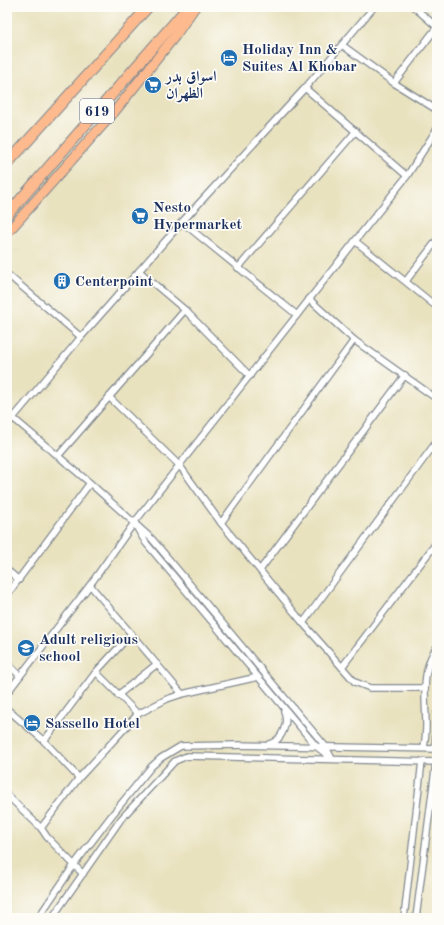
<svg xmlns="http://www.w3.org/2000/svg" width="444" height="925" font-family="'Old Standard TT',Amiri,serif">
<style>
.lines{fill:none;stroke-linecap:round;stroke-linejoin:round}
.minor-casing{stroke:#82888e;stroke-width:8}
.primary-casing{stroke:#82888e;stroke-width:11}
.motorway-casing{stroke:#82888e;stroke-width:12}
.minor{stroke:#fff;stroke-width:5.5}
.primary{stroke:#fcba8e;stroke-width:9}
.motorway{stroke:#fcba8e;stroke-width:10}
.labels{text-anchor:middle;stroke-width:3.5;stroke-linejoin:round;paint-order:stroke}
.shield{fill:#fdfcf7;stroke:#5f6c8c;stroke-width:1}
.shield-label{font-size:14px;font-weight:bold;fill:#1b2f5e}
.poi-label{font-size:15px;font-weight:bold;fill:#1b2f5e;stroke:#fdfcf7;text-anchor:start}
</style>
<rect width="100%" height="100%" fill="#fdfcf7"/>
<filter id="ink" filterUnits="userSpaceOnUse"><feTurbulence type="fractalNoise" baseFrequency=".025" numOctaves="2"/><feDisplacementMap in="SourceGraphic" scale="8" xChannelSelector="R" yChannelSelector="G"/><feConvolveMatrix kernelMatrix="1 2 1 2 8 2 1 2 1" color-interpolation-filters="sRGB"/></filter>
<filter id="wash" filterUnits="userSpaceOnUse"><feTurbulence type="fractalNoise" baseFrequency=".012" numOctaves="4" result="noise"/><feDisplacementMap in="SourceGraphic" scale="16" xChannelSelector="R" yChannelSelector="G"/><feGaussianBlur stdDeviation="0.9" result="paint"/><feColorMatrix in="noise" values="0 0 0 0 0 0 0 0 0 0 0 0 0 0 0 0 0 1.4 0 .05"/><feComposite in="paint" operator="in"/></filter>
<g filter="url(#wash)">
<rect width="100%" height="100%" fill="#e9e2bf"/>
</g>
<g filter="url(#ink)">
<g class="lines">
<defs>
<g id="minor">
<polyline points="414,7 437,27"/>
<polyline points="342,45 394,83 437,110"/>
<polyline points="394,83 437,27"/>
<polyline points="305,88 407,176"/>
<polyline points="182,222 297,315"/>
<polyline points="355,241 407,176 437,129"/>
<polyline points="238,268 356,131"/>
<polyline points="139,271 185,310 250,376"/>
<polyline points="7,274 81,337 13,418 90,483 152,539 326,747 332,759 316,746 146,543 134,523"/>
<polyline points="406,281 437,240"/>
<polyline points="309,299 354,340 437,399"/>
<polyline points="81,337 182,222 305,88 374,7"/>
<polyline points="109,397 180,466 221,523 303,623 355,682 370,688 425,688"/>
<polyline points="7,425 13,418"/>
<polyline points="58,456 185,310"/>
<polyline points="221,523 354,340"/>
<polyline points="7,570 19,580"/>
<polyline points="260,570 405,375"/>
<polyline points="90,585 182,694"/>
<polyline points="7,595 90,483"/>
<polyline points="303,623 437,441"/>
<polyline points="7,663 20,676"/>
<polyline points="342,667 437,542"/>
<polyline points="96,672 138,714"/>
<polyline points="7,693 90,585 134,523 355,241 437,307"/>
<polyline points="118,695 157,664"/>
<polyline points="7,709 44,741 79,778"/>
<polyline points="44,741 96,672 131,634"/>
<path d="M269,744C282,741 289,723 284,711"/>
<path d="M424,748C425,741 426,734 426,726C426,700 420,670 437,647"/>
<polyline points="435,749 437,713"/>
<polyline points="7,795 41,828 47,837 83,874"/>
<polyline points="41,828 79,778 138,714 167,699 182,694 258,677"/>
<polyline points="38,918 74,865 112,815 151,767 161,758 181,746 237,745 437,749"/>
<polyline points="52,918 121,819 175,761 187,756 437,762"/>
<polyline points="404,918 422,761"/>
<polyline points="416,918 436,762"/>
</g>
<polyline id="primary" points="7,233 115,111 175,36 195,7"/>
<g id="motorway">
<polyline points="7,164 148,7"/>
<polyline points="7,215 188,7"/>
</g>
</defs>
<!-- minor casing -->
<use href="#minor" class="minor-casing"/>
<!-- primary casing -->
<use href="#primary" class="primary-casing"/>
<!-- motorway casing -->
<use href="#motorway" class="motorway-casing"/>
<!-- minor -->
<use href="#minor" class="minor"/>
<!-- primary -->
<use href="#primary" class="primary"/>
<!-- motorway -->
<use href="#motorway" class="motorway"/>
</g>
</g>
<!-- icons -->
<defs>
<symbol id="hotel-disc" viewBox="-11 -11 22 22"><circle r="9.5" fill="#1f6fb2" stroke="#fdfcf7"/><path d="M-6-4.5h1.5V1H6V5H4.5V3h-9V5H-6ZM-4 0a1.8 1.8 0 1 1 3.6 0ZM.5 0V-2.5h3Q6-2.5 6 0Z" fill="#fff"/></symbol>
<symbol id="supermarket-disc" viewBox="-11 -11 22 22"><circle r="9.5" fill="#1f6fb2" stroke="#fdfcf7"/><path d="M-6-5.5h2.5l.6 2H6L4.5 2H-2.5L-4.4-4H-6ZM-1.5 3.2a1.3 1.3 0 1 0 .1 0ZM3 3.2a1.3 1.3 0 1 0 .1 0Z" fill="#fff"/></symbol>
<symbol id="building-disc" viewBox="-11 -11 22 22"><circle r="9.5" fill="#1f6fb2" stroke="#fdfcf7"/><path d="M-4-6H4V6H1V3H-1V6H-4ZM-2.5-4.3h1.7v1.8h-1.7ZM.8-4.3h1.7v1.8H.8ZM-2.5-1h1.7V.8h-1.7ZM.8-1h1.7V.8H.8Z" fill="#fff"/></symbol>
<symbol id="school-disc" viewBox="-11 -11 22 22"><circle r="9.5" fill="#1f6fb2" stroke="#fdfcf7"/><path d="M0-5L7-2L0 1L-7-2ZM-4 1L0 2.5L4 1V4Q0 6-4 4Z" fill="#fff"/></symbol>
</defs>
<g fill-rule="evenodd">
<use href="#hotel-disc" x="219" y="48" width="20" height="20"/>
<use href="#supermarket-disc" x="143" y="75" width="20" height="20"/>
<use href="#supermarket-disc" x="130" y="206" width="20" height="20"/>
<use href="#building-disc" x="52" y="271" width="20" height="20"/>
<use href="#school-disc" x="16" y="638" width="20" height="20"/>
<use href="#hotel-disc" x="22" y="713" width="20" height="20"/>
</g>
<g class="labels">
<!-- shield labels -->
<rect class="shield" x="80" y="99" width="34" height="24" rx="3"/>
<g class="shield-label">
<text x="97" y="116">619</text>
</g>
<!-- poi labels -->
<g class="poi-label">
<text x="242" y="54">Holiday Inn &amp;<tspan x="242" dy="17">Suites Al Khobar</tspan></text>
<text x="166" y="81">اسواق بدر<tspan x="166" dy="17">الظهران</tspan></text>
<text x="153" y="212">Nesto<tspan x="153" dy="17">Hypermarket</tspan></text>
<text x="75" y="286">Centerpoint</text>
<text x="39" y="644">Adult religious<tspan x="39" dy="17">school</tspan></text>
<text x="45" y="728">Sassello Hotel</text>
</g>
</g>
<!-- margin -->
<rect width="444" height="925" fill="none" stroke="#fdfcf7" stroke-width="24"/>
</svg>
